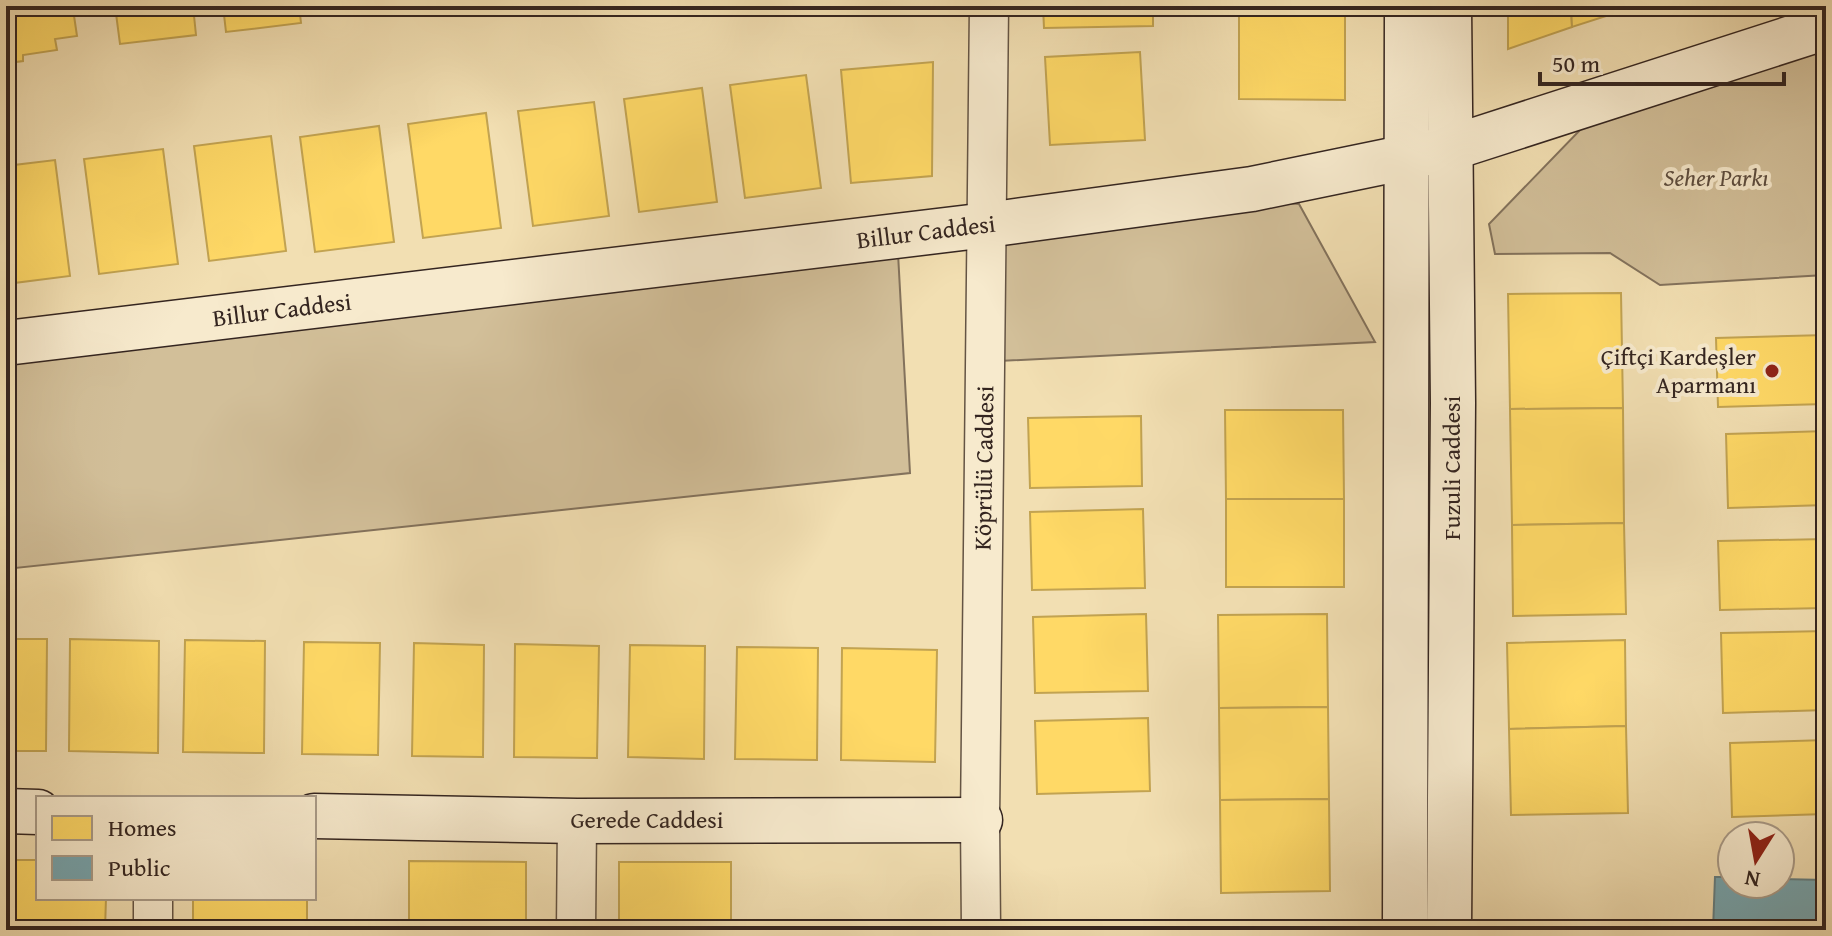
<svg xmlns="http://www.w3.org/2000/svg" width="1832" height="936" font-family="'Gentium Book Plus',serif">
<style>
.green{fill:#d2bf99;stroke:#83725c;stroke-width:2}
.homes{fill:#ffd966;stroke:#c2a351;stroke-width:2}
.public{fill:#76a5af;stroke:#627f84;stroke-width:2}
.lines{fill:none;stroke-linecap:round;stroke-linejoin:round}
.street-casing{stroke:#645444;stroke-width:41}
.secondary-casing{stroke:#342520;stroke-width:47}
.street{stroke:#f7eacd;stroke-width:38}
.secondary{stroke:#f7eacd;stroke-width:44}
.poi-dot{fill:#8f2418;stroke:#f7eacd;stroke-width:3}
.labels{text-anchor:middle;stroke-width:8;stroke-linejoin:round;paint-order:stroke}
.park-label{font-size:24px;font-style:italic;fill:#5c4c3e;stroke:#f7eacd}
.street-label{font-size:24px;fill:#342520;stroke:#f7eacd}
.poi-label{font-size:24px;fill:#342520;stroke:#f7eacd;text-anchor:end}
</style>
<rect width="100%" height="100%" fill="#f2dfb2"/>
<filter id="stains"><feTurbulence type="fractalNoise" baseFrequency=".0025" numOctaves="4"/><feColorMatrix values="0 0 0 0 .2 0 0 0 0 .09 0 0 0 0 .02 0 0 0 .5 -.17"/></filter>
<radialGradient id="worn" r=".72"><stop offset=".6" stop-color="#630" stop-opacity="0"/><stop offset="1" stop-color="#630" stop-opacity=".3"/></radialGradient>
<!-- green -->
<g class="green">
<polygon points="1816,47 1825,275 1660,285 1610,253 1495,254 1489,224 1612,97"/>
<polygon points="1232,199 1299,204 1375,342 999,361 996,226"/>
<polygon points="897,235 910,473 6,569 6,341"/>
</g>
<!-- homes -->
<g class="homes">
<polygon points="6,6 66,6 66,10 73,9 77,36 55,39 57,50 23,55 23,61 8,63 6,46"/>
<polygon points="115,6 193,6 196,35 120,44"/>
<polygon points="223,6 299,6 301,23 226,32"/>
<polygon points="338,6 412,6 412,7 339,15"/>
<polygon points="1043,6 1153,6 1153,26 1044,28"/>
<polygon points="1239,6 1345,6 1345,100 1239,99"/>
<polygon points="1508,6 1571,6 1572,27 1508,49"/>
<polygon points="1571,6 1631,6 1631,8 1572,27"/>
<polygon points="1140,52 1145,140 1050,145 1045,57"/>
<polygon points="933,62 932,176 851,183 841,70"/>
<polygon points="806,75 821,188 745,198 730,85"/>
<polygon points="702,88 717,202 639,212 624,99"/>
<polygon points="594,102 609,216 533,226 518,111"/>
<polygon points="486,113 501,228 423,238 408,124"/>
<polygon points="379,126 394,242 315,252 300,137"/>
<polygon points="271,136 286,251 209,261 194,146"/>
<polygon points="163,149 178,264 99,274 84,159"/>
<polygon points="55,160 70,276 6,284 6,166"/>
<polygon points="1621,293 1623,408 1510,409 1508,294"/>
<polygon points="1826,335 1826,404 1718,407 1716,338"/>
<polygon points="1623,408 1624,523 1512,525 1510,409"/>
<polygon points="1225,410 1343,410 1344,499 1226,499"/>
<polygon points="1141,416 1142,486 1030,488 1028,418"/>
<polygon points="1826,431 1826,505 1728,508 1726,434"/>
<rect x="1226" y="499" width="118" height="88"/>
<polygon points="1143,509 1145,588 1032,590 1030,512"/>
<polygon points="1624,523 1626,614 1513,616 1512,525"/>
<polygon points="1826,539 1826,608 1720,610 1718,541"/>
<polygon points="1146,614 1148,691 1035,693 1033,617"/>
<polygon points="1327,614 1328,707 1219,708 1218,615"/>
<polygon points="1826,631 1826,710 1723,713 1721,633"/>
<polygon points="6,639 47,639 46,751 6,751"/>
<polygon points="70,639 159,641 158,753 69,751"/>
<polygon points="185,640 265,641 264,753 183,752"/>
<polygon points="1625,640 1626,726 1509,729 1507,643"/>
<polygon points="304,642 380,643 378,755 302,754"/>
<polygon points="414,643 484,645 483,757 412,756"/>
<polygon points="515,644 599,646 597,758 514,757"/>
<polygon points="630,645 705,646 704,759 628,757"/>
<polygon points="737,647 818,648 817,760 735,759"/>
<polygon points="842,648 937,650 935,762 841,760"/>
<polygon points="1328,707 1329,799 1220,800 1219,708"/>
<polygon points="1148,718 1150,791 1037,794 1035,721"/>
<polygon points="1626,726 1628,813 1511,815 1509,729"/>
<polygon points="1826,740 1826,814 1732,817 1730,743"/>
<polygon points="1329,799 1330,891 1221,893 1220,800"/>
<polygon points="6,860 38,860 38,898 106,898 105,930 6,930"/>
<polygon points="409,861 526,862 526,930 409,930"/>
<rect x="619" y="862" width="112" height="68"/>
<rect x="193" y="898" width="114" height="31"/>
<rect x="1226" y="927" width="116" height="3"/>
</g>
<!-- public -->
<polygon class="public" points="1715,877 1732,877 1732,884 1780,884 1780,879 1826,880 1826,930 1713,930"/>
<g class="lines">
<defs>
<g id="street">
<polyline points="153,930 153,898"/>
<polyline points="576,930 577,821"/>
<polyline points="981,930 980,820 989,6"/>
</g>
<g id="secondary">
<polyline points="6,343 987,225 1252,189 1451,148 1826,27"/>
<polyline points="6,811 38,812"/>
<polyline points="314,816 577,821 980,820"/>
<polyline points="1405,930 1407,6"/>
<polyline points="1449,930 1453,403 1449,6"/>
</g>
</defs>
<!-- street casing -->
<use href="#street" class="street-casing"/>
<!-- secondary casing -->
<use href="#secondary" class="secondary-casing"/>
<!-- street -->
<use href="#street" class="street"/>
<!-- secondary -->
<use href="#secondary" class="secondary"/>
</g>
<!-- markers -->
<circle class="poi-dot" cx="1772" cy="371" r="8"/>
<g class="labels">
<!-- park labels -->
<g class="park-label">
<text x="1716" y="186">Seher Parkı</text>
</g>
<!-- street labels -->
<g class="street-label">
<text transform="translate(926 232) rotate(-7)" y="8">Billur Caddesi</text>
<text transform="translate(282 310) rotate(-7)" y="8">Billur Caddesi</text>
<text transform="translate(984 468) rotate(-89)" y="8">Köprülü Caddesi</text>
<text transform="translate(1452 468) rotate(-90)" y="8">Fuzuli Caddesi</text>
<text x="647" y="828">Gerede Caddesi</text>
</g>
<!-- poi labels -->
<g class="poi-label">
<text x="1756" y="365">Çiftçi Kardeşler<tspan x="1756" dy="28">Aparmanı</tspan></text>
</g>
</g>
<!-- margin -->
<rect width="1832" height="936" fill="none" stroke="#f2dfb2" stroke-width="32"/>
<rect x="8" y="8" width="1816" height="920" fill="none" stroke="#342520" stroke-width="4"/>
<rect x="16" y="16" width="1800" height="904" fill="none" stroke="#342520" stroke-width="2"/>
<!-- legend -->
<rect x="36" y="796" width="280" height="104" fill="#f7eacd" stroke="#a99b88" stroke-width="2"/>
<rect x="52" y="816" width="40" height="24" fill="#ffd966" stroke="#a99b88" stroke-width="2"/>
<text x="108" y="836" font-size="24" fill="#342520">Homes</text>
<rect x="52" y="856" width="40" height="24" fill="#76a5af" stroke="#a99b88" stroke-width="2"/>
<text x="108" y="876" font-size="24" fill="#342520">Public</text>
<!-- north arrow -->
<g transform="translate(1756 860) rotate(191)"><circle r="38" fill="#f7eacd" stroke="#a99b88" stroke-width="2"/>
<path d="M0-6L14 30L0 20L-14 30Z" fill="#8f2418"/>
<text y="-12" font-size="22" font-weight="bold" text-anchor="middle" fill="#342520">N</text>
</g>
<!-- scale -->
<path d="M1540 72v12h244v-12" fill="none" stroke="#342520" stroke-width="4"/>
<text x="1552" y="72" font-size="24" fill="#342520" stroke="#f7eacd" stroke-width="6" paint-order="stroke">50 m</text>
<rect width="100%" height="100%" filter="url(#stains)"/>
<rect width="100%" height="100%" fill="url(#worn)"/>
</svg>
